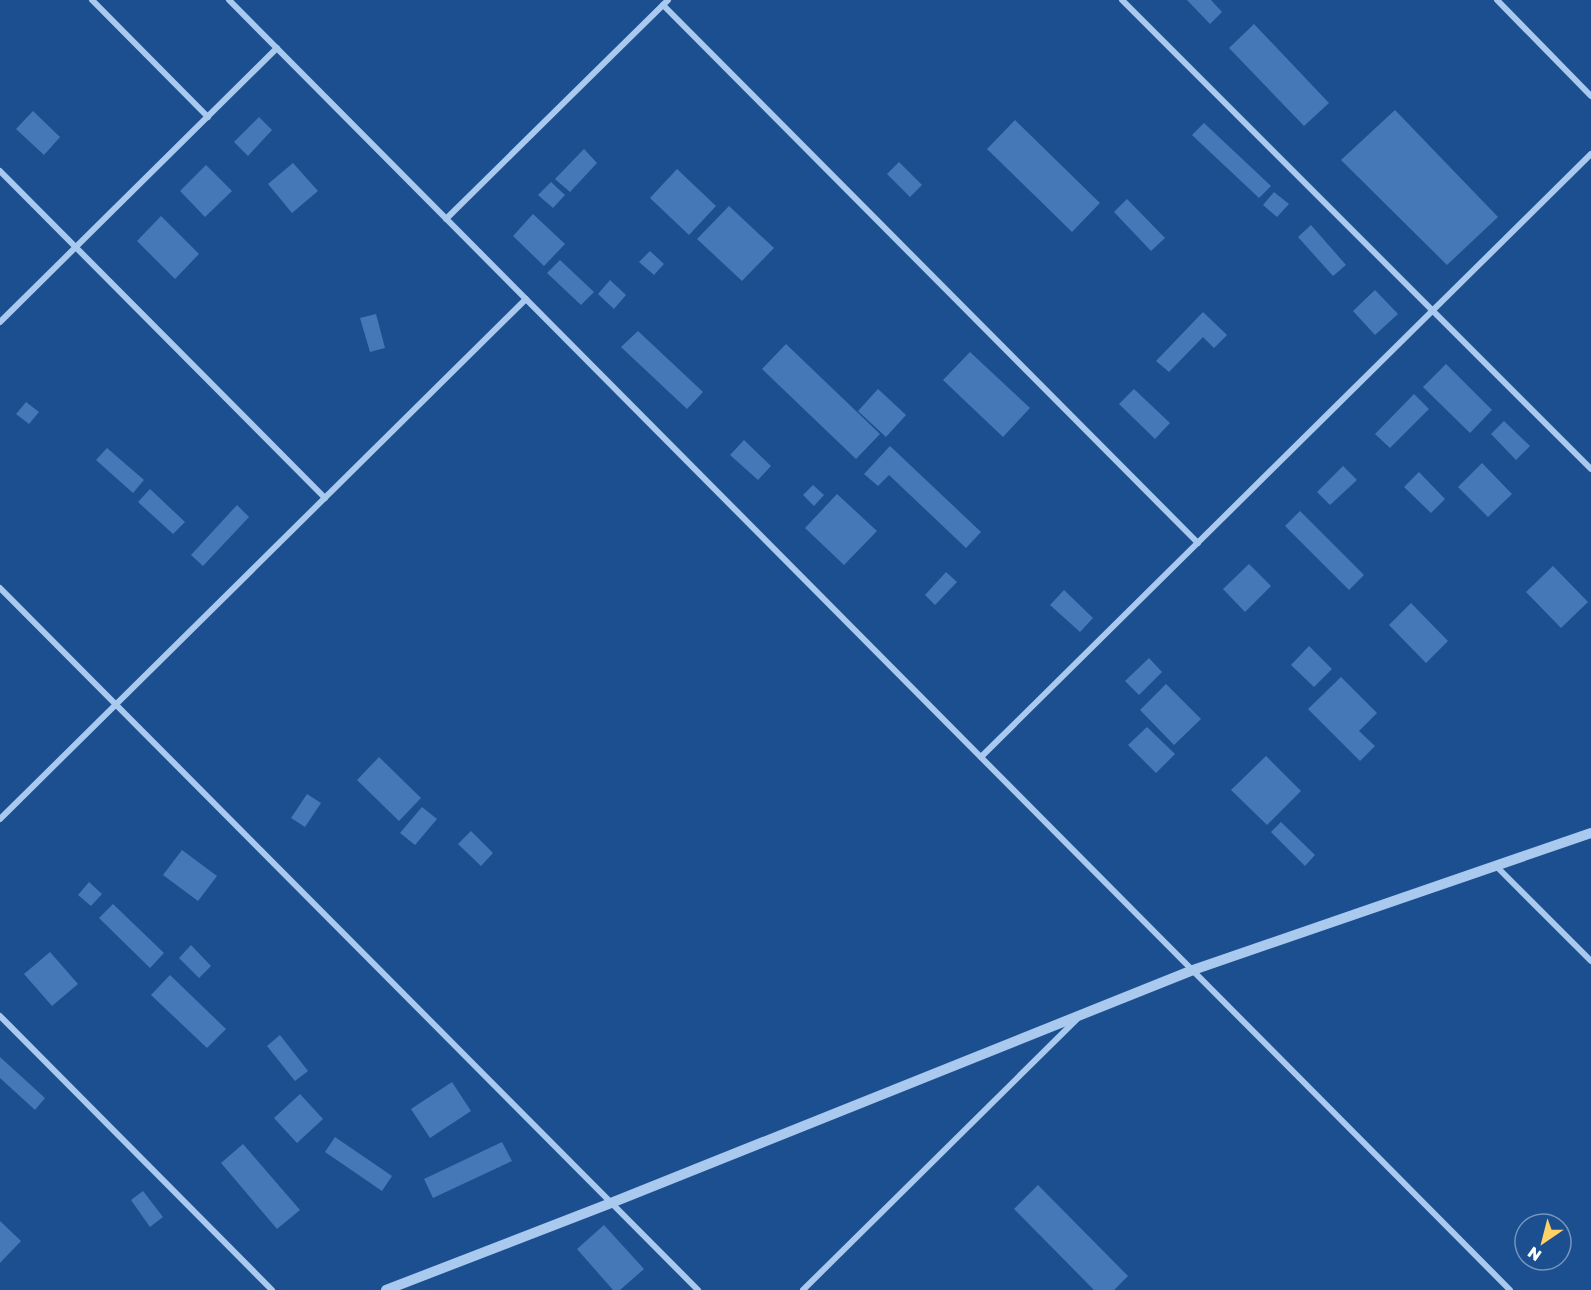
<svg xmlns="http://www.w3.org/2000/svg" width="1591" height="1290" font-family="'Golos Text',sans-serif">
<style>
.building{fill:#4478b7}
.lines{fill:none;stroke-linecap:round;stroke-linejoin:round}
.minor{stroke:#a9c9ee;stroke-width:6}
.tertiary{stroke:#a9c9ee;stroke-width:10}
</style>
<rect width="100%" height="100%" fill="#1b4f8f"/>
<!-- building -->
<g class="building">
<polygon points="1187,0 1211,0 1222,12 1210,24"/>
<polygon points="1254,24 1329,103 1304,126 1229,48"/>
<polygon points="1395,110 1498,217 1447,265 1341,160"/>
<polygon points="33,111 60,137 44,155 16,129"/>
<polygon points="259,117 272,130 248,156 234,142"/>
<polygon points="1015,120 1100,203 1072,232 987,149"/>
<polygon points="1204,123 1271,186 1259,198 1192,135"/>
<polygon points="584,149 597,163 570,192 555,179"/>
<polygon points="899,162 922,185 910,197 887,174"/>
<polygon points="293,163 318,191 292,213 268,184"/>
<polygon points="206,165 232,191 205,217 180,191"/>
<polygon points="677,169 716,206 689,235 650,198"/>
<polygon points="551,182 565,195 553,208 538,195"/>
<polygon points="1274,192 1289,204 1277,217 1263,205"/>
<polygon points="1127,199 1165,238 1151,251 1114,212"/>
<polygon points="729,206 774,248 742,281 697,239"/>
<polygon points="533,214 565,244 544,266 513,236"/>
<polygon points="161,216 199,254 175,279 137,241"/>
<polygon points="1311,225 1346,265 1333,276 1298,237"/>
<polygon points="650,251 664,264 654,275 639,262"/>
<polygon points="560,260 594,292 581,305 547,273"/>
<polygon points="610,280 626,295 614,309 598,294"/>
<polygon points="1375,290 1398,314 1375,335 1353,311"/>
<polygon points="1203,312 1227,335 1214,348 1203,337 1169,372 1156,361"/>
<polygon points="376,314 385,348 370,352 360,318"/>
<polygon points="638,331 703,392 687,409 621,347"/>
<polygon points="786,344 880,434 856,459 762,369"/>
<polygon points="970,352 1030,408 1003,437 943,380"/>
<polygon points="1446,364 1492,410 1470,433 1423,387"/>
<polygon points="878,389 906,415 886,437 858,411"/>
<polygon points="1134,389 1170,423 1155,439 1119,404"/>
<polygon points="1414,394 1429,409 1390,448 1375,434"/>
<polygon points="26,402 39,412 29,424 16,414"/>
<polygon points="1504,421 1530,446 1516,460 1491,434"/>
<polygon points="744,440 771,466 758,480 730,455"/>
<polygon points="890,446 981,532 966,548 889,475 878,486 864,474"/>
<polygon points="107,448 144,480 133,493 96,460"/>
<polygon points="1482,463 1512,494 1488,517 1458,487"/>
<polygon points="1343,466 1357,480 1330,505 1317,492"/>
<polygon points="1419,472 1445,499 1431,513 1404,487"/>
<polygon points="813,485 824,495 814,506 803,495"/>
<polygon points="150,489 185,522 173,534 138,502"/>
<polygon points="837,494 877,531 844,565 805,528"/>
<polygon points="237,505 249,517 203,566 191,555"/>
<polygon points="1300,511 1364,575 1349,590 1285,526"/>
<polygon points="1249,564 1271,586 1245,612 1223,589"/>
<polygon points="1553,566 1588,602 1561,628 1526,592"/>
<polygon points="946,572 957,582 935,605 925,595"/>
<polygon points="1064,590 1093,618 1080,632 1050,605"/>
<polygon points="1411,603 1448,641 1426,663 1389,625"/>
<polygon points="1309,646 1332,669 1314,687 1291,665"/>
<polygon points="1149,658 1162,672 1139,695 1125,681"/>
<polygon points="1341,677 1377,713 1359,731 1375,746 1360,761 1308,709"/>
<polygon points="1166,684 1201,719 1174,745 1140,710"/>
<polygon points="1147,727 1175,754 1156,773 1128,745"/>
<polygon points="1266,756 1301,791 1267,825 1231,790"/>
<polygon points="379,757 421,798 399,821 357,780"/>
<polygon points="307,794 321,803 305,827 291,818"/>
<polygon points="422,807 437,819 415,845 400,833"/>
<polygon points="1281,822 1315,855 1305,866 1271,832"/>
<polygon points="471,831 493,853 481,866 458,844"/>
<polygon points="182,850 217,876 198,901 163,875"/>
<polygon points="89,882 102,894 91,906 78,895"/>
<polygon points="113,904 164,953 150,968 99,918"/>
<polygon points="191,945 211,966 199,978 179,958"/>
<polygon points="50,952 78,984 52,1006 24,974"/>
<polygon points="170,975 226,1029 207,1048 151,995"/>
<polygon points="280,1035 308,1071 295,1081 267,1046"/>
<polygon points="0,1057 45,1098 35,1110 0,1078"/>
<polygon points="452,1082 471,1111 430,1138 411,1109"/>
<polygon points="300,1094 323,1119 297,1143 274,1118"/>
<polygon points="335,1137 392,1176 382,1191 325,1152"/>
<polygon points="502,1142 512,1161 433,1198 424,1179"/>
<polygon points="243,1144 300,1210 277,1229 221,1163"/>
<polygon points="1038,1185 1128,1276 1114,1290 1094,1290 1014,1209"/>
<polygon points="143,1191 163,1217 150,1227 131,1200"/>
<polygon points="0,1221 21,1241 0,1263"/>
<polygon points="604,1225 644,1269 620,1290 613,1290 577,1249"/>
</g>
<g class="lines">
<!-- minor -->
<g class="minor">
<polyline points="92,0 208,117"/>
<polyline points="229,0 1510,1290"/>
<polyline points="1122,0 1591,469"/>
<polyline points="1497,0 1591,96"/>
<polyline points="663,5 1198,543"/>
<polyline points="0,171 325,498"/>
<polyline points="446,219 668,0"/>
<polyline points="0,322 277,48"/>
<polyline points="0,588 698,1290"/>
<polyline points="981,757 1591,154"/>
<polyline points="0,819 526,299"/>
<polyline points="1496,866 1591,961"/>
<polyline points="0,1016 272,1290"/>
<polyline points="803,1290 1077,1019"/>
</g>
<!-- tertiary -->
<polyline class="tertiary" points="386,1290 611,1203 1193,970 1591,833"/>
</g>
<!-- north arrow -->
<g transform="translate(1543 1242) rotate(215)"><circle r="28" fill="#1b4f8f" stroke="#7695bc" stroke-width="1.5"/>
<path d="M0-4.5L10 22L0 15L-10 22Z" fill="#ffd166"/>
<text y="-9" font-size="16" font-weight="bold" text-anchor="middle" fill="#ffffff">N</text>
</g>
</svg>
